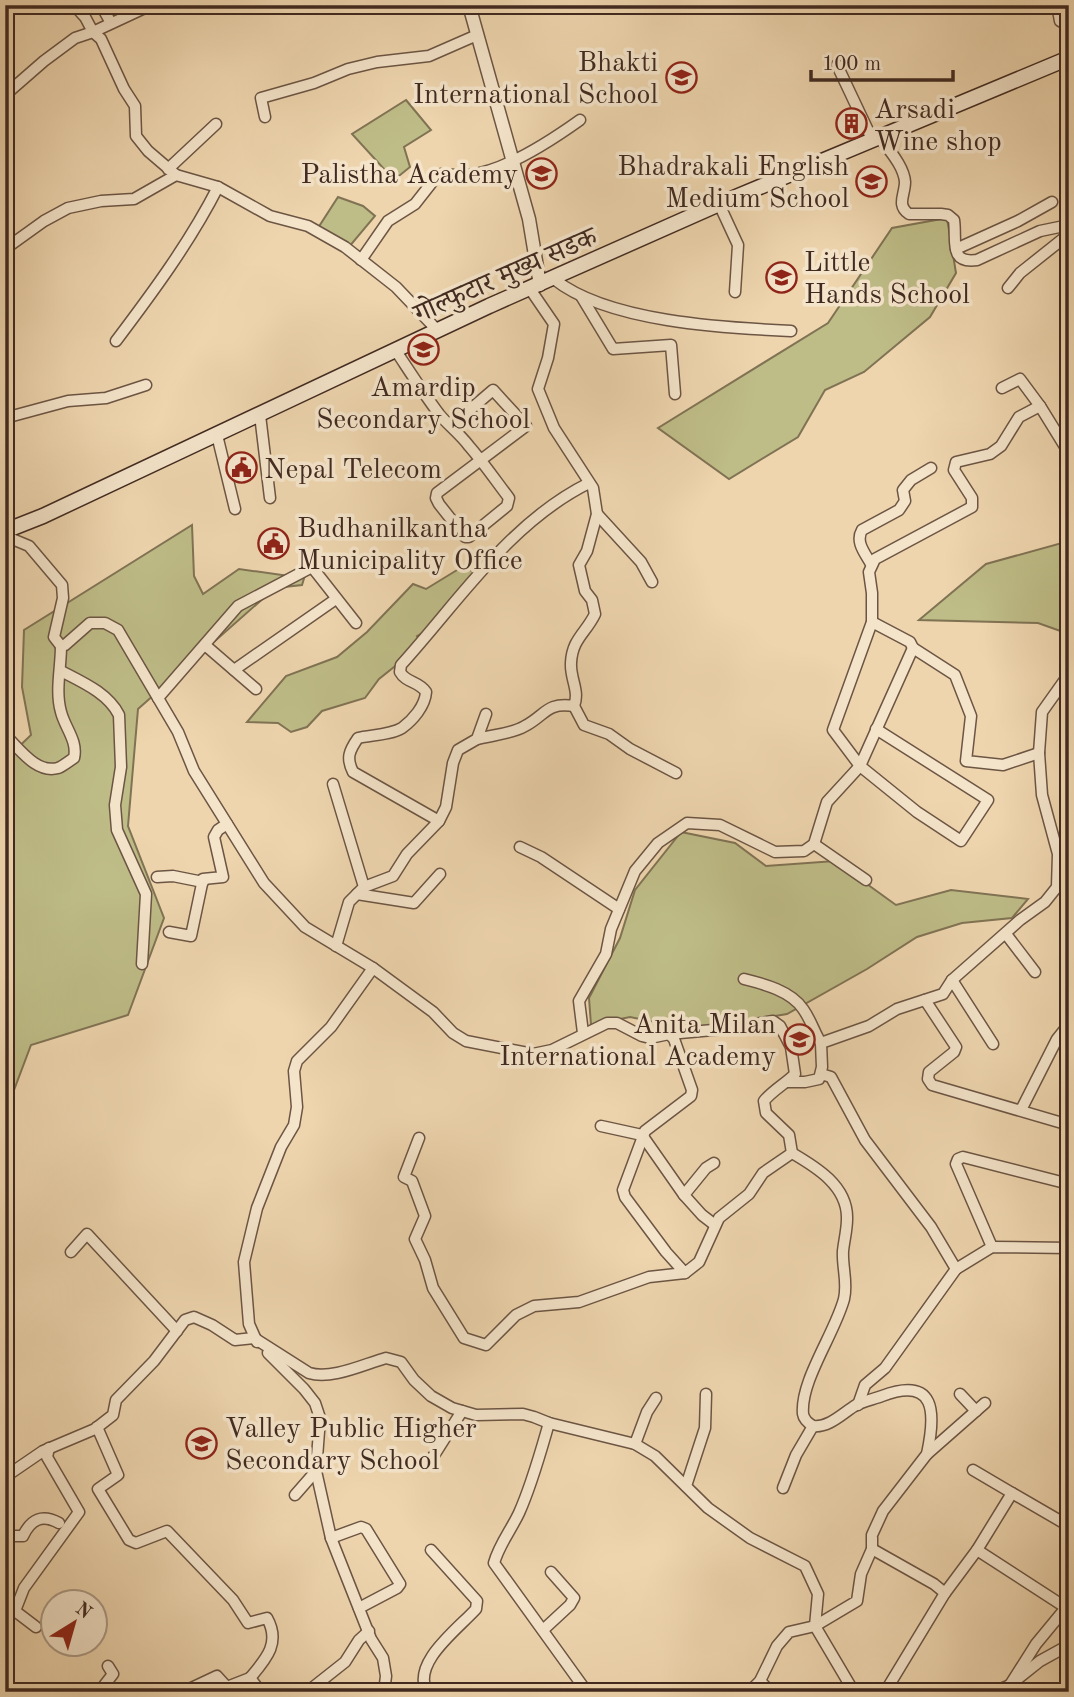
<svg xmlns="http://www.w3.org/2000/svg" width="1074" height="1697" font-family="'Old Standard TT','Noto Serif Devanagari',serif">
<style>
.green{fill:#bebc87;stroke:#807354;stroke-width:2}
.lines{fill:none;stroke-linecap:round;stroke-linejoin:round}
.minor-casing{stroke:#6c5544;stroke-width:13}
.tertiary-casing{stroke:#6c5544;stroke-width:15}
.secondary-casing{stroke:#412a21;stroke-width:17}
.minor{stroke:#f4e4ca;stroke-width:10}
.tertiary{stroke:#f4e4ca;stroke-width:12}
.secondary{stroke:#f4e4ca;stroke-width:14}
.labels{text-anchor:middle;stroke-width:7;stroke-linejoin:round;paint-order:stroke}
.poi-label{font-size:28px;fill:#412a21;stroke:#f4e4ca;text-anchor:start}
.street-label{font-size:28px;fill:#412a21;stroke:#f4e4ca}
</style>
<rect width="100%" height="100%" fill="#eed5ae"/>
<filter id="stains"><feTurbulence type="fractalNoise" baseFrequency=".00286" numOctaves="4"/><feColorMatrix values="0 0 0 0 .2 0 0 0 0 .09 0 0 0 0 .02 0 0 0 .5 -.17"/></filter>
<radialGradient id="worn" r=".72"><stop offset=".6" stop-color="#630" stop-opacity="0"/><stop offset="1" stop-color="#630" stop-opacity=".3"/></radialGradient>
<!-- green -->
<g class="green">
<polygon points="406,100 431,130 404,147 410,167 394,180 352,134"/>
<polygon points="338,197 363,206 375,216 349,247 318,228"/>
<polygon points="947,218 956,273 930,317 864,372 825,390 798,437 729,479 658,428 828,323 892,228"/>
<polygon points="192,525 194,576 203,594 239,569 296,577 305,575 302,585 275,588 138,709 128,826 164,918 128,1015 31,1045 5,1114 5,760 31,735 22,687 24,630"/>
<polygon points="1069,541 1069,634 1038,623 919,620 986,564"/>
<polygon points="462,567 475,572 431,628 417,636 420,641 399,663 379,679 365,698 322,711 307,727 291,732 278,723 247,722 286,676 337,657 367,632 413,584 426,589"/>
<polygon points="681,832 735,843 766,866 835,861 896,905 951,890 1028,899 1012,918 962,923 917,937 867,969 787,1014 693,1030 630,1017 591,1025 589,998 620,938 635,890"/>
</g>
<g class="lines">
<defs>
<g id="minor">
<polyline points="74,5 85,17 93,32 151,5"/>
<polyline points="101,5 111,23"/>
<polyline points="1057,5 1060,21 1069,26"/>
<polyline points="837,65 872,139"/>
<polyline points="5,95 44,61 75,38 93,32 101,39 124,89 135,106 136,136 148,151 176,175"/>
<polyline points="265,117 261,98 314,83 348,69 377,62 429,56 477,35"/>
<path d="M879,136C888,149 904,166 905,182C905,195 896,205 909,214H941L948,215L954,220C957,240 948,264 977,260L1040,231L1069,225"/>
<polyline points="168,169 216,124"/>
<polyline points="719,204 738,245 735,292"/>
<polyline points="5,249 44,221 68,208 101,201 134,199 176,175 218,187 270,216 308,226 345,247 396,287 438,331"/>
<polyline points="956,249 1018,221 1052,202"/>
<path d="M361,260L388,221L415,204L437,176L441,174C450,174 459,176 468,175C503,172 552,140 580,120"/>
<path d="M554,279C607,322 725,328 791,331"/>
<polyline points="1008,288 1020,273 1069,234"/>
<polyline points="581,296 613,349 671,345 675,394"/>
<path d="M116,341C153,292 190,242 218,187"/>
<path d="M396,351C410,372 424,394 439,414C448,425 460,434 469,446C483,462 496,481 509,498L507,506L469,537H465L439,504L436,498L437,493L526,426L493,390L451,426"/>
<polyline points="1040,406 1069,453"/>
<polyline points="260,415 270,498"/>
<polyline points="5,418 68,401 106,398 146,385"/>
<polyline points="217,435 235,509"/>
<polyline points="597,514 641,562 652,582"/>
<polyline points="5,536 29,546 62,585 63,598 54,637 61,646"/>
<path d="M871,564C865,553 855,542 862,530L899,510L905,501L903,490L911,480L931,468"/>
<polyline points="872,622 910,642 913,648"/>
<polyline points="205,645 256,689"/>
<path d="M61,646L65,645L90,623H105L118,630L178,732L194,771L264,883L305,927L373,968L433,1012L453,1033L466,1041L533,1054L552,1050L607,1023H617L642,1036L650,1038L669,1034L674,1039L692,1090L691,1096L645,1131L623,1190L625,1197L666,1252L685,1273L699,1262L719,1218L749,1194L763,1173L792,1153C816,1167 848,1186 847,1219C847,1230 844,1241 843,1251C842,1267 848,1283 844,1299C835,1333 800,1381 803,1414C804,1420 808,1423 813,1426C829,1428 843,1413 856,1405C864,1401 874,1399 882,1396C936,1376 936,1412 927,1454L883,1511L872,1535V1549L861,1574L857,1601L815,1626L789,1632L777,1646L760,1681L749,1692"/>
<polyline points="234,670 336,599"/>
<path d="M61,671C82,682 108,693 119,715L121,767L115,805L117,830L146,894L142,964"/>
<polyline points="158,698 238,606 312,567 356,623"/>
<polyline points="574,706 584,725 609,734 630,749 676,773"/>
<polyline points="876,729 988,800 961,841 917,812 860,766 833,730 872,622 872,593 869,572 875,559 972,507 972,498 954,470 956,462 990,454 1001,446 1019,417 1040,406 1020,379 1002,388"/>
<path d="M5,735C19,748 36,774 58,768C63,766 69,761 74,758C78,741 65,728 61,712C55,691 61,668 61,646"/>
<path d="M477,739C492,735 512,734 525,726C546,715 546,702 574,706C580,691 570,679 571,663C572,639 586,633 595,614L592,600L585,591L579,565L587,551L597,514L593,488L554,428L538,389L548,358L554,324L530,289"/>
<polyline points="333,784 364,887 349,902 336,946"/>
<polyline points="439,821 446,807 453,763 458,750 477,739 486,714"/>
<polyline points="814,844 866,880"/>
<polyline points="520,847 541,857 619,909"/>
<polyline points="157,877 173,876 203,882"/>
<path d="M364,887L393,876L407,854L439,821L353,772C346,758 349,751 358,738C370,735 391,735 402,728C413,720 425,706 426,692C419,681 406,683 400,672L401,665C459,601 510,522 589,483"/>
<polyline points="357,894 414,903 440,874"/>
<polyline points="169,932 191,936 203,879 223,877 214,837 218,830 227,824"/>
<polyline points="1006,934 1035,972"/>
<path d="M744,979C764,984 791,991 803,1009C811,1020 814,1032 821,1043"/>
<polyline points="952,980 993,1044"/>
<polyline points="925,1000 956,1047 954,1052 929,1072 928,1079 932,1085 1069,1125"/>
<polyline points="583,1033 579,1001 606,954 611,929 635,871 658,843 687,823 720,825 775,852 804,851 814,844 827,802 860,766 913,648 955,675 971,716 966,761 1003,765 1039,753"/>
<path d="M669,1034L724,1029L773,1021L780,1026L791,1047L795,1074C785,1084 773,1090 764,1101L766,1113L789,1135L792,1153"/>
<polyline points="821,1074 831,1077 865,1140 931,1227 956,1269 885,1368 865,1385 858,1405"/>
<polyline points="787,1082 805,1082 819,1079 822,1067 821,1043 869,1026 897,1009 943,994 952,980 1020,920 1045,902 1057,887 1058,854 1042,795 1039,753 1042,712 1069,674"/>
<polyline points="1021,1110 1057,1039 1069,1024"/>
<polyline points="601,1126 642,1135 684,1195"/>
<polyline points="419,1138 404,1177 412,1181 425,1216 415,1239 425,1260 433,1288 464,1338 486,1345 516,1315 534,1306 579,1302 649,1277 685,1273"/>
<polyline points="714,1163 706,1168 684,1195 702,1215 715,1225"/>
<polyline points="992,1247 956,1164 958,1159 963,1157 1069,1184"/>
<polyline points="71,1252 87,1234 177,1331"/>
<polyline points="956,1269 992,1247 1069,1248"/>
<polyline points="257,1342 249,1324 244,1262 257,1208 281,1147 294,1125 297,1107 294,1071 297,1061 331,1027 373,968"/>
<polyline points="268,1353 304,1389 315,1403 320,1418 316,1471 331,1538 371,1639 383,1658 386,1676 384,1692"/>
<polyline points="960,1394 976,1411"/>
<path d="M549,1423C540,1454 532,1484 519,1513C511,1530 499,1545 494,1563L587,1692"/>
<path d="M97,1427L118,1475L98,1489L129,1540L136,1543L167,1531L233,1600L248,1623L267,1618C281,1643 266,1659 250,1678"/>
<polyline points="635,1444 647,1412 656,1398"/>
<polyline points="927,1454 985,1403"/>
<polyline points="431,1460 462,1411"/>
<polyline points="973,1470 1012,1493"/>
<path d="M5,1477L43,1451L95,1429L113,1415L116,1400L154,1361L185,1320L194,1317L212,1325L235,1340L254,1338L309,1373C332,1380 364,1364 386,1358L401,1362L414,1380L431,1396L452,1408L476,1415L523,1414L534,1417L549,1423L635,1444L655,1456L708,1508L750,1538L805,1566L818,1594L815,1626L854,1692"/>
<polyline points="686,1486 705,1428 706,1394"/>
<polyline points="783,1488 796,1455 813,1426"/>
<polyline points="295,1495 316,1471"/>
<path d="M5,1536H23C31,1519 42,1514 59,1523"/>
<polyline points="331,1538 361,1527 366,1529 400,1584 397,1588 359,1608"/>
<polyline points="872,1549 934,1584 945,1593"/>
<polyline points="977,1550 1065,1607"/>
<polyline points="5,1597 8,1599"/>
<polyline points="36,1627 15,1611 24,1588 79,1512 47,1457 49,1448"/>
<polyline points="543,1630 570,1605 574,1598 551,1572"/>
<polyline points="760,1681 771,1692"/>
<polyline points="1010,1685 1036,1644 1069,1604"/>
<polyline points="99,1692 113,1674 108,1666"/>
<polyline points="183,1692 217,1676 227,1687 250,1678 261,1692"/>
<polyline points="307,1692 345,1662 359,1640 369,1631"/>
<path d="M427,1692C411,1663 458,1629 476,1609L477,1601L431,1550"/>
<polyline points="885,1692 945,1593 977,1550 1012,1493 1069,1526"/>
<polyline points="994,1692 1010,1685 1040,1661 1069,1645"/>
</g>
<polyline id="tertiary" points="469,5 529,219 540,285"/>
<polyline id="secondary" points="5,531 43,516 489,306 719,204 1069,58"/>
</defs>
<!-- minor casing -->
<use href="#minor" class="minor-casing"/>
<!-- tertiary casing -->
<use href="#tertiary" class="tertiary-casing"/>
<!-- secondary casing -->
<use href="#secondary" class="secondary-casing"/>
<!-- minor -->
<use href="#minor" class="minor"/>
<!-- tertiary -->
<use href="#tertiary" class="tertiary"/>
<!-- secondary -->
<use href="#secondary" class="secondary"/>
</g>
<!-- icons -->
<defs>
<symbol id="school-ring" viewBox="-11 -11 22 22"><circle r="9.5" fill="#f4e4ca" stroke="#8f2418" stroke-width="1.5"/><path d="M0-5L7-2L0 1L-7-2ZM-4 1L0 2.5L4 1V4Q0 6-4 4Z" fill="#8f2418"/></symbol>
<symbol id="building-ring" viewBox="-11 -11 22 22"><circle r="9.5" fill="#f4e4ca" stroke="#8f2418" stroke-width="1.5"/><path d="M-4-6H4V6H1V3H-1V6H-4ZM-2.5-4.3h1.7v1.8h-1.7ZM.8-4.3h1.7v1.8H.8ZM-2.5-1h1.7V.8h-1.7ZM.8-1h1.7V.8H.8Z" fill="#8f2418"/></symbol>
<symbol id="civic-ring" viewBox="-11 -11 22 22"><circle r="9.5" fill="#f4e4ca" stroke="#8f2418" stroke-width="1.5"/><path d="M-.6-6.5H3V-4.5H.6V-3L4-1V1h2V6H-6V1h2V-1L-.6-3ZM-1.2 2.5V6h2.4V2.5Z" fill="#8f2418"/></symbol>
</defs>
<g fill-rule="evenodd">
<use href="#school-ring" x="664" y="60" width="35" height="35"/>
<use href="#building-ring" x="834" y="106" width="35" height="35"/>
<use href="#school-ring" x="524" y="156" width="35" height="35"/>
<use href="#school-ring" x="854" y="164" width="35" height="35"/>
<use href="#school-ring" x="764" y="260" width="35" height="35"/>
<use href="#school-ring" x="406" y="332" width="35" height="35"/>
<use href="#civic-ring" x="224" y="450" width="35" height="35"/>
<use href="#civic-ring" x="256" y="526" width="35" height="35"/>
<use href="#school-ring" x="782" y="1022" width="35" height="35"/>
<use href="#school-ring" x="184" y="1426" width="35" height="35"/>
</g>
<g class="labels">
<!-- poi labels -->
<g class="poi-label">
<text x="658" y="71" text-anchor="end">Bhakti<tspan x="658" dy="32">International School</tspan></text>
<text x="874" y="118">Arsadi<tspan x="874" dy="32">Wine shop</tspan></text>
<text x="849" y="175" text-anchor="end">Bhadrakali English<tspan x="849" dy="32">Medium School</tspan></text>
<text x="518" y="183" text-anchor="end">Palistha Academy</text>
<text x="804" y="271">Little<tspan x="804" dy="32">Hands School</tspan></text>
<text x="423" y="396" text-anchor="middle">Amardip<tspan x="423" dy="32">Secondary School</tspan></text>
<text x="264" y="478">Nepal Telecom</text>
<text x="297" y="537">Budhanilkantha<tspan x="297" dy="32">Municipality Office</tspan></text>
<text x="776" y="1033" text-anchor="end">Anita Milan<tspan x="776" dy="32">International Academy</tspan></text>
<text x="225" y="1437">Valley Public Higher<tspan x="225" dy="32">Secondary School</tspan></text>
</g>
<!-- street labels -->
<g class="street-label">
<text transform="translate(505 274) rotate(-24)" y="10">गोल्फुटार मुख्य सडक</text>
</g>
</g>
<!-- margin -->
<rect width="1074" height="1697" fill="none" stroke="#eed5ae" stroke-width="28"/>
<rect x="7" y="7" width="1060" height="1683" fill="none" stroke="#412a21" stroke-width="3.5"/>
<rect x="14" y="14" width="1046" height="1669" fill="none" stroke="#412a21" stroke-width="2"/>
<!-- north arrow -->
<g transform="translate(74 1623) rotate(37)"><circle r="33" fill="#f4e4ca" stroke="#ac9a86" stroke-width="2"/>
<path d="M0-5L12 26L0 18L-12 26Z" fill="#8f2418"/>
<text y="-10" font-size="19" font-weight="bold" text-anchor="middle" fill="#412a21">N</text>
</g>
<!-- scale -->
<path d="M811 70v10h142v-10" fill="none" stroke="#412a21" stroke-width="3.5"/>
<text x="822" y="70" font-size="21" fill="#412a21" stroke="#f4e4ca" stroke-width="5" paint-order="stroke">100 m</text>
<rect width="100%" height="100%" filter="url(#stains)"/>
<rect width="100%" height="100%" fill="url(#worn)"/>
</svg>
